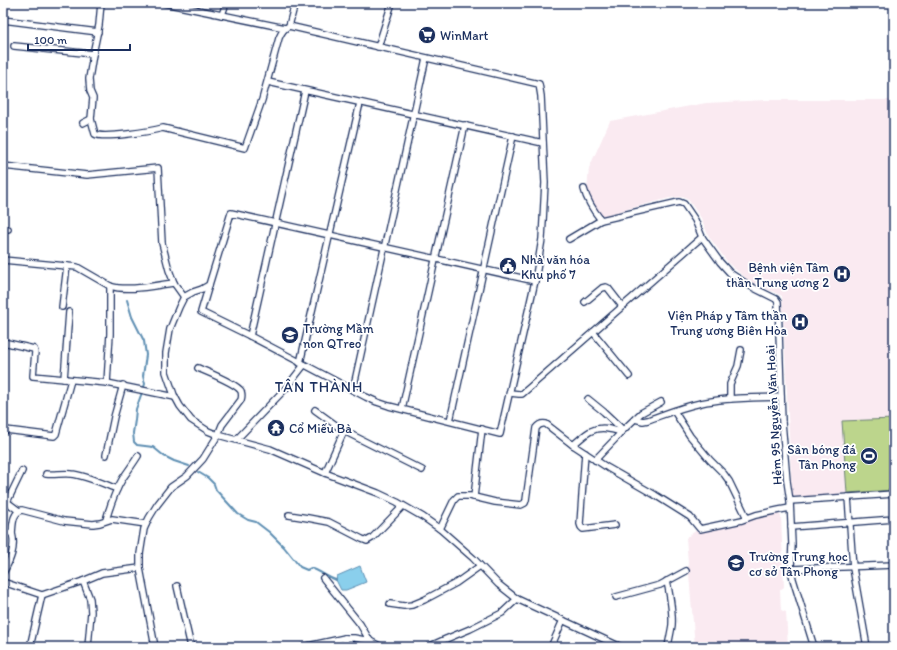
<svg xmlns="http://www.w3.org/2000/svg" width="897" height="650" font-family="Itim,sans-serif">
<style>
.built{fill:#faeaf1}
.green{fill:#bcd58c;stroke:#6c8275}
.water{fill:#8acfec;stroke:#5e8fb3}
.lines{fill:none;stroke-linecap:round;stroke-linejoin:round}
.stream{stroke:#5e8fb3;stroke-width:2}
.street-casing{stroke:#1b2f5e;stroke-width:8}
.street{stroke:#fff;stroke-width:5.5}
.labels{text-anchor:middle;stroke-width:3.5;stroke-linejoin:round;paint-order:stroke}
.poi-label{font-size:13px;fill:#1b2f5e;stroke:#fff;text-anchor:start}
.street-label{font-size:13px;fill:#1b2f5e;stroke:#fff}
.quarter-label{font-size:15px;letter-spacing:1px;fill:#1b2f5e;stroke:#fff}
</style>
<rect width="100%" height="100%" fill="#fff"/>
<filter id="ink" filterUnits="userSpaceOnUse"><feTurbulence type="fractalNoise" baseFrequency=".025" numOctaves="2"/><feDisplacementMap in="SourceGraphic" scale="8" xChannelSelector="R" yChannelSelector="G"/><feConvolveMatrix kernelMatrix="1 2 1 2 8 2 1 2 1" color-interpolation-filters="sRGB"/></filter>
<g filter="url(#ink)">
<!-- built -->
<g class="built">
<polygon points="766,100 894,100 894,419 842,422 847,493 797,497 793,496 792,494 782,296 748,280 729,264 709,237 701,218 687,198 681,197 670,198 601,216 590,202 587,190 589,168 610,121 706,103"/>
<polygon points="777,512 781,516 784,587 780,590 781,610 786,612 788,647 695,647 686,538 698,529 700,532 750,521 753,517"/>
</g>
<!-- green -->
<polygon class="green" points="894,419 894,490 847,493 842,421"/>
<!-- water -->
<polygon class="water" points="360,566 366,582 346,590 341,590 336,580 337,576"/>
<g class="lines">
<!-- stream -->
<g class="stream">
<polyline points="127,300 132,317 144,341 146,355 143,376 145,384 136,409 135,420 133,433 134,442 137,445 153,447 164,456 174,461 189,466"/>
<path d="M198,472L208,478L214,484L216,490L238,514L248,520L256,522L269,532L284,547L300,567L307,570L311,568C320,571 327,577 336,580"/>
</g>
<defs>
<g id="street">
<path d="M101,3L99,25L93,54L89,79L90,91L93,98L91,119L95,134C103,139 152,131 163,128L245,148L262,100L279,38C281,33 284,28 289,26L295,3"/>
<polyline points="164,3 285,28"/>
<polyline points="222,15 226,3"/>
<polyline points="3,20 98,32"/>
<polyline points="14,46 93,54"/>
<polyline points="378,47 392,3"/>
<polyline points="268,82 543,143"/>
<polyline points="83,123 91,119"/>
<polyline points="3,166 87,175 158,168 162,243 169,270 174,283 184,297"/>
<path d="M584,189C587,201 593,210 601,220L679,202L684,204L695,220L702,237L720,262L730,273L750,286L776,299L778,302L782,422L787,481L790,501L792,544L791,569L793,579L814,647"/>
<polyline points="3,229 8,229"/>
<polyline points="569,239 601,220"/>
<path d="M3,260L77,267L110,286C128,292 156,285 174,283"/>
<polyline points="535,281 231,213 209,285 202,289 193,292 184,297 179,307 170,329 166,353 166,372 174,395 180,406 191,420 208,431 218,435 270,449 325,473 378,493 397,502 423,517 440,529 473,558 498,584 517,599 621,647"/>
<polyline points="209,285 201,312 250,336 366,397 377,402 389,406 500,434 535,281 542,239 545,183 541,96 539,84 289,26"/>
<polyline points="585,302 602,288 606,287 608,288 622,306"/>
<polyline points="62,307 67,266"/>
<polyline points="593,332 629,376"/>
<polyline points="250,336 305,91"/>
<polyline points="3,342 34,349 35,352 33,376 107,383 175,397"/>
<polyline points="300,363 360,103"/>
<polyline points="64,379 69,312"/>
<polyline points="107,383 110,334 110,286"/>
<polyline points="353,390 426,58"/>
<polyline points="510,393 519,394 522,394 702,237"/>
<polyline points="588,399 604,412 623,430"/>
<polyline points="730,399 730,384 738,366 741,350"/>
<polyline points="402,409 465,125"/>
<polyline points="315,410 344,431 422,470"/>
<polyline points="674,411 690,436 710,460 724,474 729,481 747,518"/>
<path d="M635,419L643,421L648,420C665,414 682,407 701,403C727,397 755,398 781,397"/>
<polyline points="450,421 513,136"/>
<polyline points="6,430 54,436 56,434 71,380"/>
<polyline points="237,439 286,388 304,365"/>
<path d="M573,445C578,441 586,433 591,431C601,426 611,429 621,432"/>
<polyline points="585,453 580,524 581,527 583,529 615,525"/>
<polyline points="106,455 114,417 123,385"/>
<polyline points="595,460 618,436 621,432 641,413 661,402"/>
<polyline points="325,473 344,431"/>
<path d="M46,474C54,475 63,473 71,474C85,475 104,484 117,489"/>
<polyline points="474,497 482,429"/>
<polyline points="848,497 853,568 867,647"/>
<polyline points="3,499 19,511"/>
<polyline points="790,501 894,494"/>
<polyline points="7,502 22,471"/>
<polyline points="289,515 308,518 329,522 362,539 367,541 372,538 403,506"/>
<path d="M106,520C110,506 115,491 123,478C128,471 133,464 138,456"/>
<polyline points="791,527 894,519"/>
<path d="M440,529L454,500L458,496H470L495,502L521,505L525,503L526,500L536,428C539,424 542,423 546,424L573,445L608,468L655,495L690,517L700,529L742,520L756,515L779,510L790,508"/>
<path d="M3,532L12,533C13,525 12,513 22,510L64,521L93,524L100,523L112,519L146,524"/>
<polyline points="791,569 894,565"/>
<path d="M3,573C10,561 16,548 12,533"/>
<polyline points="323,578 360,624 370,641"/>
<polyline points="83,581 90,599 91,612 88,647"/>
<path d="M667,581C670,596 673,611 672,625C671,632 669,640 668,647"/>
<polyline points="3,582 42,595 83,581 102,573 140,568"/>
<polyline points="177,586 191,647"/>
<polyline points="616,597 660,585 686,571"/>
<polyline points="390,604 404,606 412,605 424,600 456,583 480,566"/>
<polyline points="345,638 346,647"/>
<polyline points="30,647 42,595"/>
<path d="M155,647L140,568V554L144,529L149,518L157,505L171,487L187,476L203,459L218,435L222,425L241,400C242,397 242,394 241,391C236,383 207,372 198,368"/>
<polyline points="303,647 345,638 354,638 370,641 382,647"/>
<polyline points="428,647 446,639 470,629 502,613 517,599"/>
<polyline points="551,647 563,620"/>
</g>
</defs>
<!-- street casing -->
<use href="#street" class="street-casing"/>
<!-- street -->
<use href="#street" class="street"/>
</g>
</g>
<!-- icons -->
<defs>
<symbol id="supermarket-disc" viewBox="-11 -11 22 22"><circle r="9.5" fill="#1b2f5e" stroke="#fff"/><path d="M-6-5.5h2.5l.6 2H6L4.5 2H-2.5L-4.4-4H-6ZM-1.5 3.2a1.3 1.3 0 1 0 .1 0ZM3 3.2a1.3 1.3 0 1 0 .1 0Z" fill="#fff"/></symbol>
<symbol id="civic-disc" viewBox="-11 -11 22 22"><circle r="9.5" fill="#1b2f5e" stroke="#fff"/><path d="M-.6-6.5H3V-4.5H.6V-3L4-1V1h2V6H-6V1h2V-1L-.6-3ZM-1.2 2.5V6h2.4V2.5Z" fill="#fff"/></symbol>
<symbol id="hospital-disc" viewBox="-11 -11 22 22"><circle r="9.5" fill="#1b2f5e" stroke="#fff"/><path d="M-5-5h3v3.5h4V-5h3V5h-3V1.5h-4V5h-3Z" fill="#fff"/></symbol>
<symbol id="school-disc" viewBox="-11 -11 22 22"><circle r="9.5" fill="#1b2f5e" stroke="#fff"/><path d="M0-5L7-2L0 1L-7-2ZM-4 1L0 2.5L4 1V4Q0 6-4 4Z" fill="#fff"/></symbol>
<symbol id="temple-disc" viewBox="-11 -11 22 22"><circle r="9.5" fill="#1b2f5e" stroke="#fff"/><path d="M0-6L5-2H3V0L6.5 2.5H4V6H1.5V3h-3V6H-4V2.5H-6.5L-3 0V-2H-5Z" fill="#fff"/></symbol>
<symbol id="stadium-disc" viewBox="-11 -11 22 22"><circle r="9.5" fill="#1b2f5e" stroke="#fff"/><path d="M0-5a6.5 5 0 1 0 0 10a6.5 5 0 1 0 0-10ZM-3.5-1.8h7v3.6h-7Z" fill="#fff"/></symbol>
</defs>
<g fill-rule="evenodd">
<use href="#supermarket-disc" x="417" y="25" width="20" height="20"/>
<use href="#civic-disc" x="498" y="256" width="20" height="20"/>
<use href="#hospital-disc" x="832" y="264" width="20" height="20"/>
<use href="#hospital-disc" x="790" y="312" width="20" height="20"/>
<use href="#school-disc" x="280" y="325" width="20" height="20"/>
<use href="#temple-disc" x="266" y="418" width="20" height="20"/>
<use href="#stadium-disc" x="859" y="446" width="20" height="20"/>
<use href="#school-disc" x="726" y="553" width="20" height="20"/>
</g>
<g class="labels">
<!-- poi labels -->
<g class="poi-label">
<text x="440" y="40">WinMart</text>
<text x="521" y="264">Nhà văn hóa<tspan x="521" dy="15">Khu phố 7</tspan></text>
<text x="829" y="272" text-anchor="end">Bệnh viện Tâm<tspan x="829" dy="15">thần Trung ương 2</tspan></text>
<text x="787" y="320" text-anchor="end">Viện Pháp y Tâm thần<tspan x="787" dy="15">Trung ương Biên Hòa</tspan></text>
<text x="303" y="333">Trường Mầm<tspan x="303" dy="15">non QTreo</tspan></text>
<text x="289" y="433">Cổ Miếu Bà</text>
<text x="856" y="454" text-anchor="end">Sân bóng đá<tspan x="856" dy="15">Tân Phong</tspan></text>
<text x="749" y="561">Trường Trung học<tspan x="749" dy="15">cơ sở Tân Phong</tspan></text>
</g>
<!-- street labels -->
<g class="street-label">
<text transform="translate(773 415) rotate(-93)" y="5">Hẻm 95 Nguyễn Văn Hoài</text>
</g>
<!-- quarter labels -->
<g class="quarter-label">
<text x="319" y="392">TÂN THÀNH</text>
</g>
</g>
<!-- margin -->
<rect width="897" height="650" fill="none" stroke="#fff" stroke-width="16"/>
<rect x="8" y="8" width="881" height="634" fill="none" stroke="#1b2f5e" stroke-width="1.5" filter="url(#ink)"/>
<!-- scale -->
<path d="M28 44v6h102v-6" fill="none" stroke="#1b2f5e" stroke-width="2"/>
<text x="34" y="44" font-size="12" fill="#1b2f5e" stroke="#ffffff" stroke-width="3" paint-order="stroke">100 m</text>
</svg>
